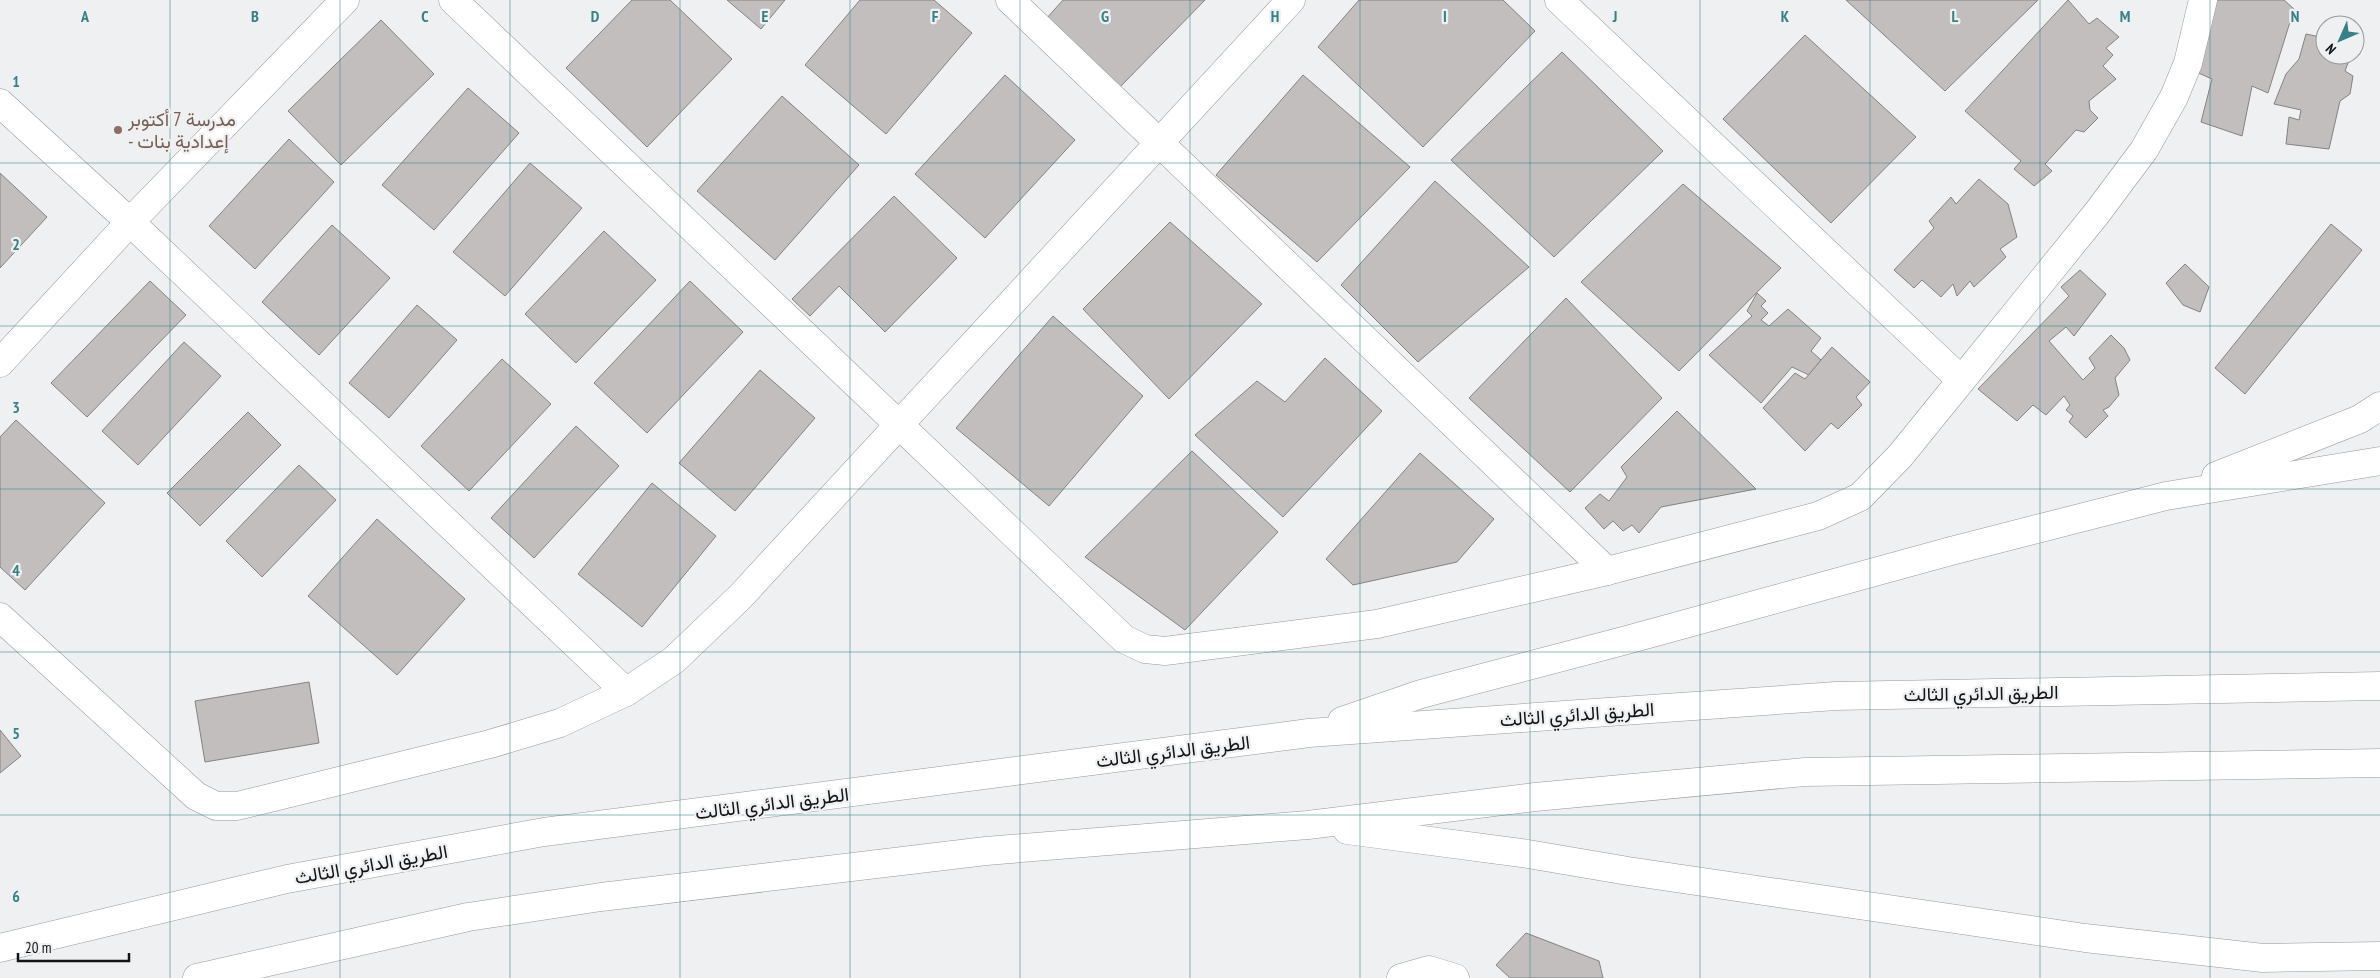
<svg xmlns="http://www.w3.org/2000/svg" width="2380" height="978" font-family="'PT Sans Narrow',Vazirmatn,sans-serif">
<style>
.building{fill:#c2bebd;stroke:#858281}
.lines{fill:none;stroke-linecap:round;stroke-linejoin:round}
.minor-casing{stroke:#96989a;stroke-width:29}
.trunk-casing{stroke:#96989a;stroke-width:29}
.minor{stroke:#fff;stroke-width:28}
.trunk{stroke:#fff;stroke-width:28}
.grid{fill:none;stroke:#388086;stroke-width:1;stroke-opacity:0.55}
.education-dot{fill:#8d6e63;stroke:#eef0f2;stroke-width:2}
.labels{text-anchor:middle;stroke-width:4.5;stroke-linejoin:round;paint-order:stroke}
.education-label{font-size:19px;fill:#785e54;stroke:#eef0f2;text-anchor:start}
.street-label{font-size:19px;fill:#131415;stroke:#eef0f2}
.grid-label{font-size:16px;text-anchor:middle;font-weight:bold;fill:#388086;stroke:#eef0f2;stroke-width:4.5;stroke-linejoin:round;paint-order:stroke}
</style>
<rect width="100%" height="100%" fill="#eef0f2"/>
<!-- building -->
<g class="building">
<polygon points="632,0 670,0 732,59 647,147 566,68"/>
<polygon points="727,0 785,0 761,29"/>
<polygon points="860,0 934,0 972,33 886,134 805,65"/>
<polygon points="1063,0 1205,0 1120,87 1046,19"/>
<polygon points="1359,0 1503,0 1535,31 1423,147 1318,47"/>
<polygon points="1846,0 2038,0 1945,91"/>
<polygon points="2068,0 2089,24 2097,18 2119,37 2106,48 2113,55 2103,66 2116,79 2089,101 2090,110 2098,118 2084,132 2076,130 2045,164 2052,171 2034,186 2014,169 2021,161 1965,111"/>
<polygon points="2211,0 2284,0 2294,9 2268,93 2252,86 2242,136 2201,122 2212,79 2194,71"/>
<polygon points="381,20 434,74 341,165 288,111"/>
<polygon points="2306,34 2325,38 2325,55 2351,55 2345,71 2353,76 2350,94 2340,101 2329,149 2286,144 2289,117 2299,120 2301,110 2274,104 2286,74 2299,59"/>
<polygon points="1805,35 1916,137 1831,223 1723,119"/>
<polygon points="1562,52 1663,151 1554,257 1451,160"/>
<polygon points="1005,75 1075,140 985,238 915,174"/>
<polygon points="1303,75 1410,167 1317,262 1216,175"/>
<polygon points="468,88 519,133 434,230 382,185"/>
<polygon points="782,96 859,165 775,260 697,191"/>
<polygon points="289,139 334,182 255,269 209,226"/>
<polygon points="530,163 582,208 505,296 453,252"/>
<polygon points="0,173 47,217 0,268"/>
<polygon points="1979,179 2008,204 2017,237 2000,249 2006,257 1974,287 1970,281 1957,296 1953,284 1941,297 1922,280 1914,288 1894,270 1934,228 1929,221 1951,197 1956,204"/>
<polygon points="1435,181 1529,267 1418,362 1341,285"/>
<polygon points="1683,184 1781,268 1679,371 1581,282"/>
<polygon points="894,196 957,258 885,332 839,286 810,316 792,299"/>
<polygon points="1170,222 1262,304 1169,399 1083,309"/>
<polygon points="2331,224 2362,250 2245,394 2215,368"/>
<polygon points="332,225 390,278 319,355 262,302"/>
<polygon points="604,231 656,280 576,363 525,314"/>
<polygon points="2185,264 2209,287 2200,312 2183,305 2166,283"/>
<polygon points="2080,270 2106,294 2074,336 2066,327 2049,341 2083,380 2095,368 2089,358 2111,335 2124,348 2130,360 2115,378 2119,395 2109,407 2103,410 2108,416 2086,438 2069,422 2073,416 2066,410 2070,405 2064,396 2046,415 2033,405 2017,421 1978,389 2069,296 2061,287"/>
<polygon points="150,281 186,315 87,417 51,383"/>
<polygon points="690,281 743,332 647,433 594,383"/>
<polygon points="1757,293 1766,301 1761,306 1768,313 1761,320 1769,326 1788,309 1821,338 1811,351 1821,360 1809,375 1792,367 1761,403 1709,355 1752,316 1747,311"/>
<polygon points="1566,298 1662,398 1570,492 1469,398"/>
<polygon points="417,305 457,340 389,418 349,383"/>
<polygon points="1053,316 1143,396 1049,506 956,428"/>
<polygon points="184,342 221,376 138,465 102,431"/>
<polygon points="1832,347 1870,382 1856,397 1862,405 1838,429 1831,423 1805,451 1763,408 1795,373 1805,379"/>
<polygon points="1325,358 1382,411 1283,517 1195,435 1257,381 1285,402"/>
<polygon points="502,359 551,404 469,491 421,446"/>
<polygon points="760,370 815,418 735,511 679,463"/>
<polygon points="1677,411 1756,489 1661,507 1639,533 1632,525 1623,531 1613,521 1604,529 1585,508 1600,494 1609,501 1627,477 1621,467"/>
<polygon points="248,412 281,445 200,526 167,493"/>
<polygon points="16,420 105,503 25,590 0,567 0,437"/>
<polygon points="576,426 619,466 534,558 491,518"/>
<polygon points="1192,451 1278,532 1185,630 1085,557"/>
<polygon points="1420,453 1494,519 1457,562 1353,585 1326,559"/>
<polygon points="299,465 336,500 262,577 226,541"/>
<polygon points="652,483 716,536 642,627 578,574"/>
<polygon points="377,519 465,599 397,675 308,596"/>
<polygon points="309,682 319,743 205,762 195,701"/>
<polygon points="0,730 21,756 0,773"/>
<polygon points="1526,933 1599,961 1603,978 1510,978 1496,965"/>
</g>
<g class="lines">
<defs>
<g id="minor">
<polyline points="453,0 1124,639 1145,649 1165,651 1377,624 1607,571 1818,516 1860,497 1900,456 2097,213 2144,150 2174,97 2188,63 2203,0"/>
<polyline points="1010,0 1607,571"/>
<polyline points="1559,0 1961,380"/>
<polyline points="0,103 130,222 626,692"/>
<polyline points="0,363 130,222 345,0"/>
<polyline points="0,617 196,796 216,806 237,806 490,744 560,723 626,692 674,660 740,597 1291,0"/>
<polyline points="1401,978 1429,970 1455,978"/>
</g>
<g id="trunk">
<polyline points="2216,476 2360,419 2380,406"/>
<polyline points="1342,721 1421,694 1623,641 1951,551 2166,496 2380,461"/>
<polyline points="1347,830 1528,854 1628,871 2085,938 2263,958 2380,956"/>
<polyline points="0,948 287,879 544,832 1309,733 1836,696 2380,686"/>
<polyline points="197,978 468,917 601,897 986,851 1308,825 1535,797 1805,772 2380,763"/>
</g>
</defs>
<!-- minor casing -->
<use href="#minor" class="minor-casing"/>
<!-- trunk casing -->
<use href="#trunk" class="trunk-casing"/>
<!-- minor -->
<use href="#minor" class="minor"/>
<!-- trunk -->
<use href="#trunk" class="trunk"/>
</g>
<!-- grid -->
<path class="grid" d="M170,0V978M340,0V978M510,0V978M680,0V978M850,0V978M1020,0V978M1190,0V978M1360,0V978M1530,0V978M1700,0V978M1870,0V978M2040,0V978M2210,0V978M0,163H2380M0,326H2380M0,489H2380M0,652H2380M0,815H2380"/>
<!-- markers -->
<circle class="education-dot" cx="118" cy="130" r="5"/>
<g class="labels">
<!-- education labels -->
<g class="education-label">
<text x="128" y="126">مدرسة 7 أكتوبر<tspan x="128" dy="22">- إعدادية بنات</tspan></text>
</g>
<!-- street labels -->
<g class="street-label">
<text transform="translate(1981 693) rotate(-1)" y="7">الطريق الدائري الثالث</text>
<text transform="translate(1577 714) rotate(-4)" y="7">الطريق الدائري الثالث</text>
<text transform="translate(1173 751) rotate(-7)" y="7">الطريق الدائري الثالث</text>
<text transform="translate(772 803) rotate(-7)" y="7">الطريق الدائري الثالث</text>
<text transform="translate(371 864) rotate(-10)" y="7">الطريق الدائري الثالث</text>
</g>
</g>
<g class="grid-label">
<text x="85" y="22">A</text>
<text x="255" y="22">B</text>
<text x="425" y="22">C</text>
<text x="595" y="22">D</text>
<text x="765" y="22">E</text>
<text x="935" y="22">F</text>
<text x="1105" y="22">G</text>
<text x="1275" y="22">H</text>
<text x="1445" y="22">I</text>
<text x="1615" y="22">J</text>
<text x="1785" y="22">K</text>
<text x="1955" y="22">L</text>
<text x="2125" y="22">M</text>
<text x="2295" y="22">N</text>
<text x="16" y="87">1</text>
<text x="16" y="250">2</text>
<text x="16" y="413">3</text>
<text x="16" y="576">4</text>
<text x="16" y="739">5</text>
<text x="16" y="902">6</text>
</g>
<!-- north arrow -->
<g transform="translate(2340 40) rotate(225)"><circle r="24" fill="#eef0f2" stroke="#96989a"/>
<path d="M0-4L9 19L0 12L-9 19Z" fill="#388086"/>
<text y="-8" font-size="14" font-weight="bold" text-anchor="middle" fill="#131415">N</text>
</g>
<!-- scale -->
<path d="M18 953v8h111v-8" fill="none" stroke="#131415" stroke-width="2.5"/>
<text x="25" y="953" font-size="15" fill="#131415" stroke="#eef0f2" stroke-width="4" paint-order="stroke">20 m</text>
</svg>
